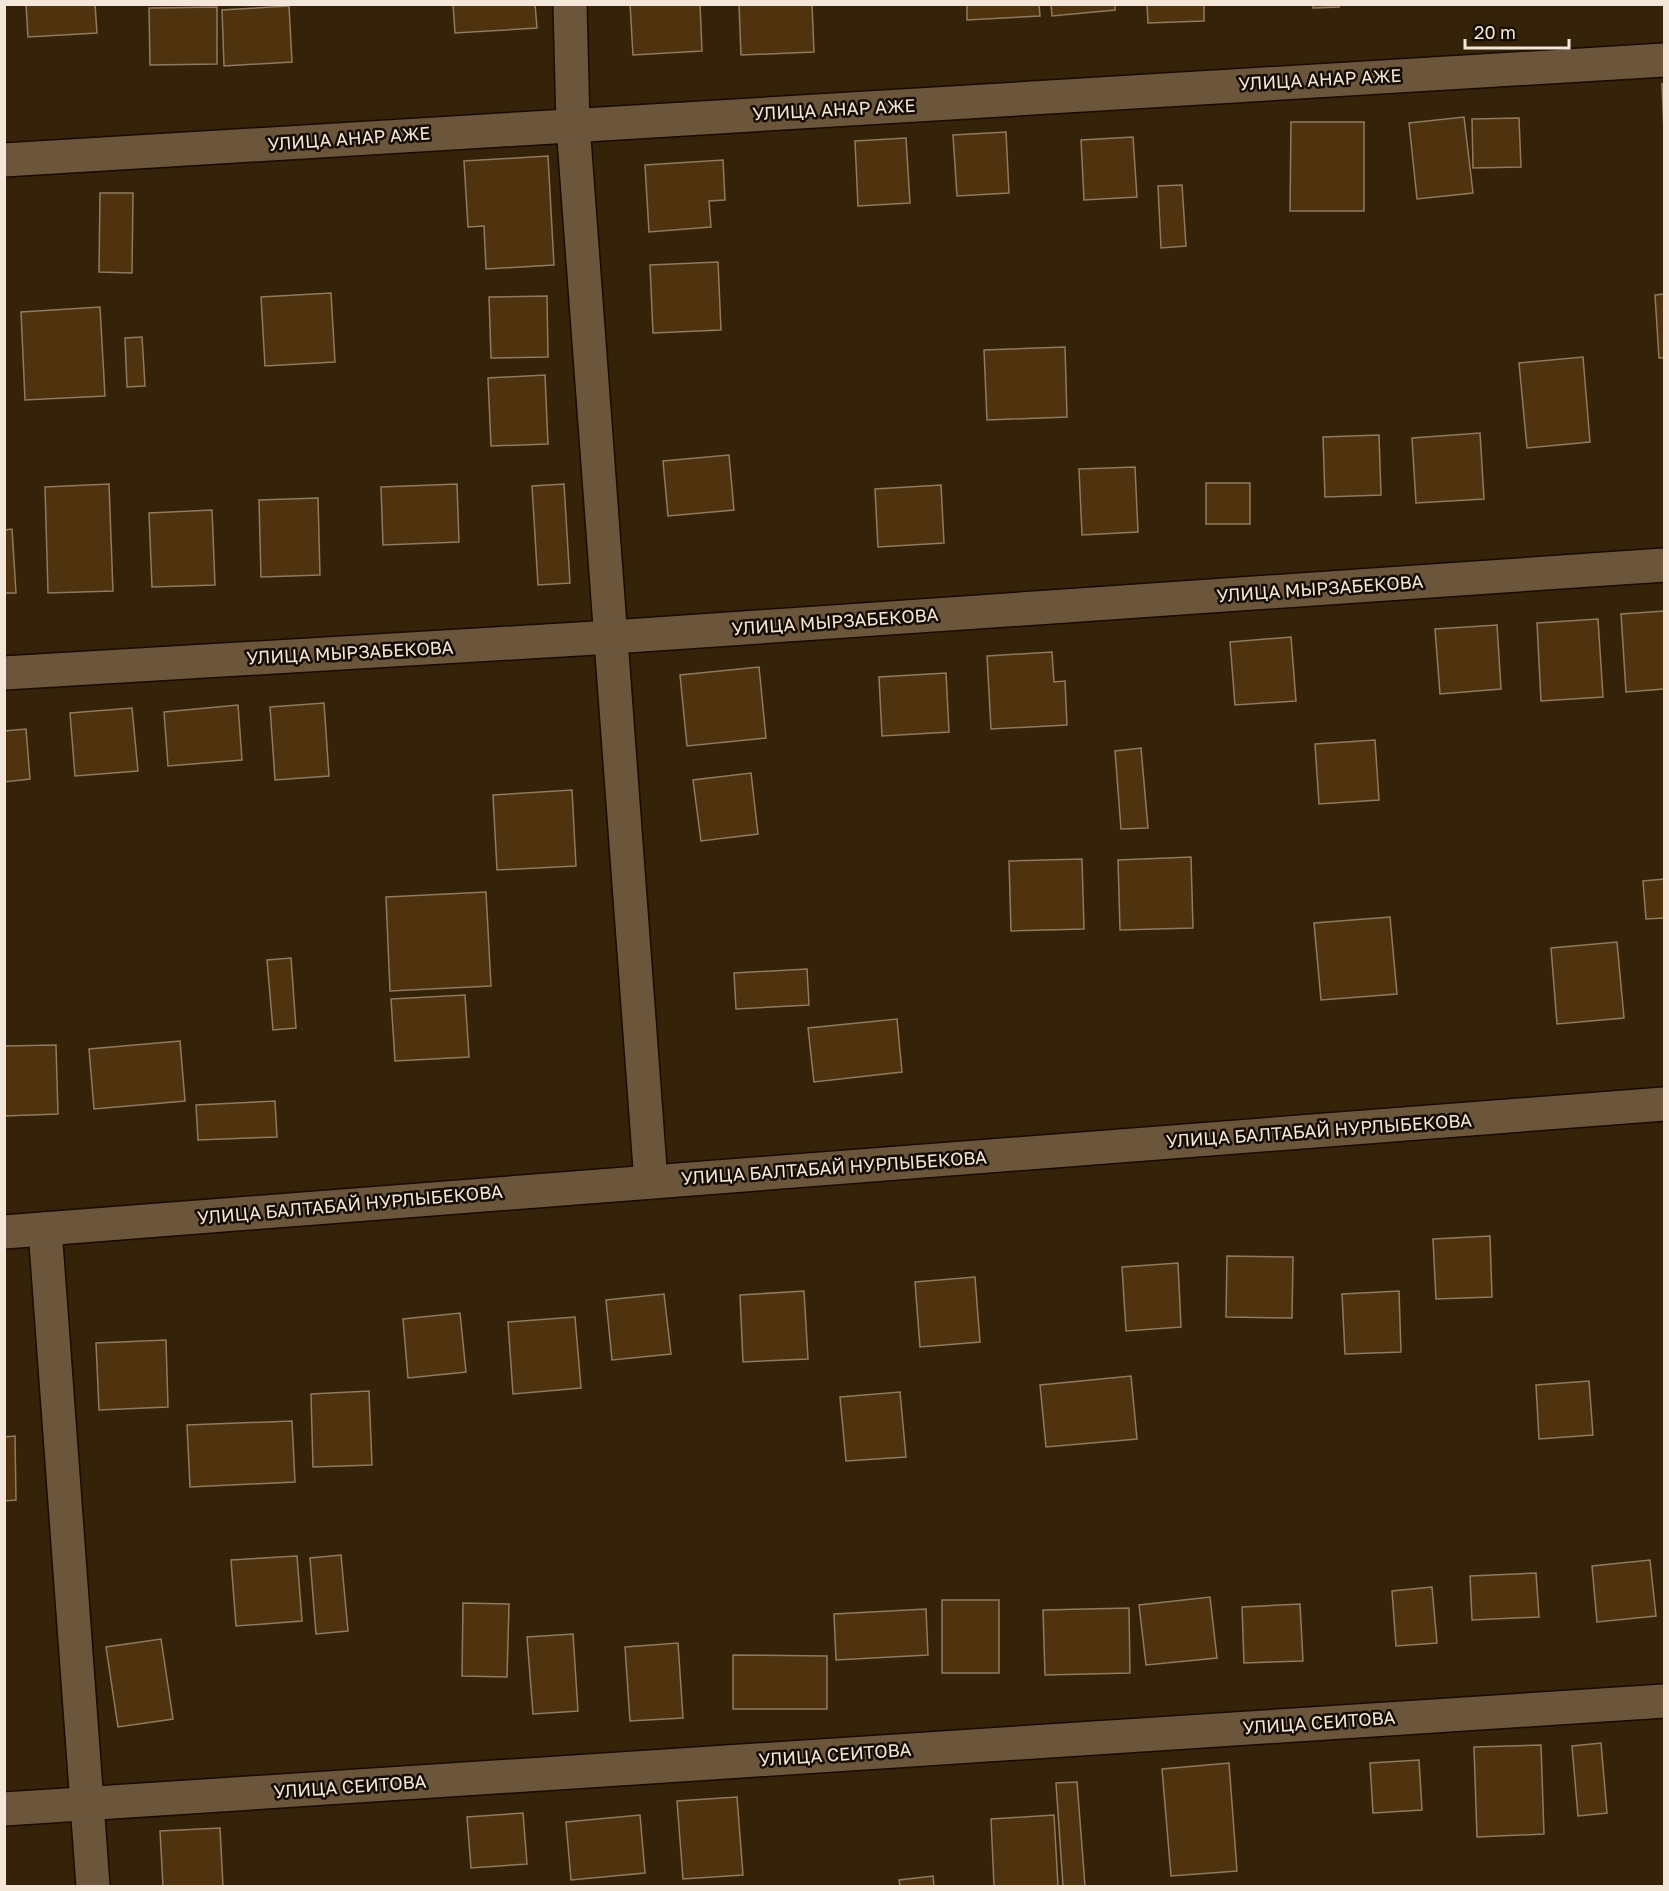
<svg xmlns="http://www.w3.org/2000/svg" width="1669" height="1891" font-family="'Golos Text',sans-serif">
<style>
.building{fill:#4e330e;stroke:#907a5f;stroke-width:1.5}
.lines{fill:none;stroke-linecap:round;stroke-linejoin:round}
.minor-casing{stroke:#1b0a00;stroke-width:36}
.minor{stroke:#6b563c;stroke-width:33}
.labels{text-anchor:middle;stroke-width:5;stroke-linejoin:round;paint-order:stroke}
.street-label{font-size:18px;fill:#f4e7d9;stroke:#160d04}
</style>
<rect width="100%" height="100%" fill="#342209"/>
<!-- building -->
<g class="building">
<polygon points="26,4 95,4 97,33 28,37"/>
<polygon points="453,4 535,4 537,28 455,33"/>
<polygon points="630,4 700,4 702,51 633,55"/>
<polygon points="739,4 812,4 814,52 741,55"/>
<polygon points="967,4 1039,4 1040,16 967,20"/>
<polygon points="1051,4 1115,4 1115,10 1052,16"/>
<polygon points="1147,4 1204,4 1204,21 1148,23"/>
<polygon points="1313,4 1339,4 1339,7 1313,8"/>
<polygon points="289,6 292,62 224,66 222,10"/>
<polygon points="217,7 217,64 150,65 149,8"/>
<polygon points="1662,84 1664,84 1664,132"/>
<polygon points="1464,117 1473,193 1417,199 1409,123"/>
<polygon points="1519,118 1521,167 1473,168 1472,119"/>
<polygon points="1291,122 1364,122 1364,211 1290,211"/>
<polygon points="1006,132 1009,193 957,196 953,135"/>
<polygon points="1133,137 1137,197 1084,200 1081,140"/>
<polygon points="906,138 910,203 858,206 855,141"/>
<polygon points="548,156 554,265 486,269 484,226 468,227 464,161"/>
<polygon points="723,160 725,200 709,201 711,227 649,232 645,165"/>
<polygon points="1182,185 1186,246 1161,248 1158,186"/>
<polygon points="100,193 133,193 132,273 99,272"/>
<polygon points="718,262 721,330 653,333 650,265"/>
<polygon points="331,293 335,362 265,366 261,297"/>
<polygon points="1664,294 1664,358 1659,358 1655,295"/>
<polygon points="547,296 548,357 491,358 489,297"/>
<polygon points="100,307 105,396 25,400 21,312"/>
<polygon points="142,337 145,386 127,387 125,338"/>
<polygon points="1065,347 1067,417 987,420 984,350"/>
<polygon points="1583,357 1590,442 1527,448 1519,363"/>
<polygon points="545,375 548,444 491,446 488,378"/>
<polygon points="1480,433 1484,499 1416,503 1412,438"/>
<polygon points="1379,435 1381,495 1325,497 1323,437"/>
<polygon points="729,455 734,510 668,516 663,461"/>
<polygon points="1135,467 1138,532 1082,535 1079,469"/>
<rect x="1206" y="483" width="44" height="41"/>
<polygon points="109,484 113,591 48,593 45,487"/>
<polygon points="457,484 459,542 383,545 381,487"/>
<polygon points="564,484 570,583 538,585 532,486"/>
<polygon points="941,485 944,543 878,547 875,489"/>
<polygon points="318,498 320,575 261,577 259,500"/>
<polygon points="212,510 215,585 152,587 149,513"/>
<polygon points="12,529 16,593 4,593 4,530"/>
<polygon points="1664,611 1664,689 1626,692 1621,614"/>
<polygon points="1598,619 1603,697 1541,701 1537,623"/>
<polygon points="1497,625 1501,689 1440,694 1435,629"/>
<polygon points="1291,637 1296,701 1235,705 1230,642"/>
<polygon points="1052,652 1054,682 1065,681 1067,725 991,729 987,656"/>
<polygon points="759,667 766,738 687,746 680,675"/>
<polygon points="946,673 949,732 882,736 879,677"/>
<polygon points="324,703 329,776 275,780 270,707"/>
<polygon points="238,705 242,760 168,766 164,712"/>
<polygon points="132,708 138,771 75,776 70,713"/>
<polygon points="26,729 30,779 4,782 4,731"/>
<polygon points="1375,740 1379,800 1319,804 1315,744"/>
<polygon points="1141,748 1148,828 1121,829 1115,751"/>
<polygon points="751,773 758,834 701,841 693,780"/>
<polygon points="572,790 576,866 497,870 493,795"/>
<polygon points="1191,857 1193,928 1120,930 1118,860"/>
<polygon points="1082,859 1084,929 1011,931 1009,861"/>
<polygon points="1664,879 1664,918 1646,919 1643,881"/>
<polygon points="486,892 491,986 390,991 386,897"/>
<polygon points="1390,917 1397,994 1321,1000 1314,923"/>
<polygon points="1617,942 1624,1018 1557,1024 1551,948"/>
<polygon points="291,958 296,1028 273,1030 267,960"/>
<polygon points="807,969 809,1005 736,1009 734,973"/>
<polygon points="465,995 469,1057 395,1061 391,999"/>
<polygon points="897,1019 902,1072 814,1082 808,1028"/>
<polygon points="180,1041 185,1101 94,1109 89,1049"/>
<polygon points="56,1045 58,1114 4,1116 4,1046"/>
<polygon points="275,1101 277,1137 198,1140 196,1105"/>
<polygon points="1490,1236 1492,1297 1436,1299 1433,1239"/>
<polygon points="1227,1256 1293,1257 1292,1318 1226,1317"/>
<polygon points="1178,1263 1181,1327 1126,1331 1122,1267"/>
<polygon points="975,1277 980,1342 920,1347 915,1282"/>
<polygon points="804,1291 808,1359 743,1362 740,1295"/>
<polygon points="1399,1291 1401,1352 1345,1354 1342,1294"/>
<polygon points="664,1294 671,1354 612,1360 606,1300"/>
<polygon points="460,1313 466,1372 408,1378 403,1319"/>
<polygon points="575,1317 581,1388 513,1394 508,1322"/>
<polygon points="166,1340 168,1407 99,1410 96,1343"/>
<polygon points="1131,1376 1137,1439 1046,1447 1040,1385"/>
<polygon points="1589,1381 1593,1435 1539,1439 1536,1385"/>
<polygon points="369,1391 372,1465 313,1467 311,1394"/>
<polygon points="900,1392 906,1457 846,1461 840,1397"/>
<polygon points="292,1421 295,1482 190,1487 187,1425"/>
<polygon points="15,1436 16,1500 4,1501 4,1437"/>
<polygon points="341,1555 348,1631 316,1634 310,1558"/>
<polygon points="297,1556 302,1621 236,1626 231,1560"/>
<polygon points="1650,1560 1656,1616 1597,1622 1592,1566"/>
<polygon points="1536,1573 1539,1617 1472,1620 1470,1576"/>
<polygon points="1432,1587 1437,1643 1396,1646 1392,1591"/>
<polygon points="1210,1597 1217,1658 1146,1665 1139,1605"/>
<rect x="942" y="1600" width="57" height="73"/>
<polygon points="463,1603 509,1604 507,1677 462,1676"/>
<polygon points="1300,1604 1303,1661 1244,1663 1242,1607"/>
<polygon points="1129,1608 1130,1673 1045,1675 1043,1610"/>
<polygon points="926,1609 928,1655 836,1660 834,1614"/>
<polygon points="573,1634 578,1711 533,1714 527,1637"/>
<polygon points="161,1639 173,1719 118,1727 106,1647"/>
<polygon points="678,1643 683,1718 630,1721 625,1647"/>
<polygon points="733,1655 827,1656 827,1709 733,1709"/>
<polygon points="1601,1743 1607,1813 1578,1816 1572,1746"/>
<polygon points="1541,1745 1544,1834 1477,1837 1474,1747"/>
<polygon points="1419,1760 1422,1810 1373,1813 1370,1763"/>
<polygon points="1229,1763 1237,1871 1171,1876 1162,1769"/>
<polygon points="1077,1782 1085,1886 1063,1886 1056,1783"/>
<polygon points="737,1797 743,1875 683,1879 677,1801"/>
<polygon points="523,1813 527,1864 471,1868 467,1817"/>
<polygon points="640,1815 645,1873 571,1880 566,1822"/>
<polygon points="1054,1815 1058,1886 994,1886 991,1819"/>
<polygon points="220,1828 223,1886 163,1886 160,1831"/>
<polygon points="933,1876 934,1886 900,1886 899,1880"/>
</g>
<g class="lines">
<defs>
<g id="minor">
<polyline points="570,4 573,125 651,1182"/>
<polyline points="4,160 1664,60"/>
<polyline points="4,673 612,637 1664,565"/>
<polyline points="45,1229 93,1886"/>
<polyline points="4,1232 1664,1104"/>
<polyline points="4,1809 1664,1701"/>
</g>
</defs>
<!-- minor casing -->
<use href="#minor" class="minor-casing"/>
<!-- minor -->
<use href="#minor" class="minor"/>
</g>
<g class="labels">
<!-- street labels -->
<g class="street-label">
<text transform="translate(1320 80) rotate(-3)" y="6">УЛИЦА АНАР АЖЕ</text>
<text transform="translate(834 110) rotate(-3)" y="6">УЛИЦА АНАР АЖЕ</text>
<text transform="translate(349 139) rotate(-4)" y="6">УЛИЦА АНАР АЖЕ</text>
<text transform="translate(1320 589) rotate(-4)" y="6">УЛИЦА МЫРЗАБЕКОВА</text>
<text transform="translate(835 622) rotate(-4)" y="6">УЛИЦА МЫРЗАБЕКОВА</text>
<text transform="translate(350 653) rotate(-3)" y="6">УЛИЦА МЫРЗАБЕКОВА</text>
<text transform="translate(1319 1131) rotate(-4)" y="6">УЛИЦА БАЛТАБАЙ НУРЛЫБЕКОВА</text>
<text transform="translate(834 1168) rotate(-4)" y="6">УЛИЦА БАЛТАБАЙ НУРЛЫБЕКОВА</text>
<text transform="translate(350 1205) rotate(-5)" y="6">УЛИЦА БАЛТАБАЙ НУРЛЫБЕКОВА</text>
<text transform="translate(1319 1723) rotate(-4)" y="6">УЛИЦА СЕИТОВА</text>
<text transform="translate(835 1755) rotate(-4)" y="6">УЛИЦА СЕИТОВА</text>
<text transform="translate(350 1787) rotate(-4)" y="6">УЛИЦА СЕИТОВА</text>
</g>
</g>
<!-- border -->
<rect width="1669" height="1891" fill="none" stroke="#f4e7d9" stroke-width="12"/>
<!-- scale -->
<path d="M1465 39v9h104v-9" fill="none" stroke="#f4e7d9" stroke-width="3"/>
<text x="1474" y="39" font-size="18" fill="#f4e7d9" stroke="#160d04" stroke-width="4.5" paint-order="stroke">20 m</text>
</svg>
